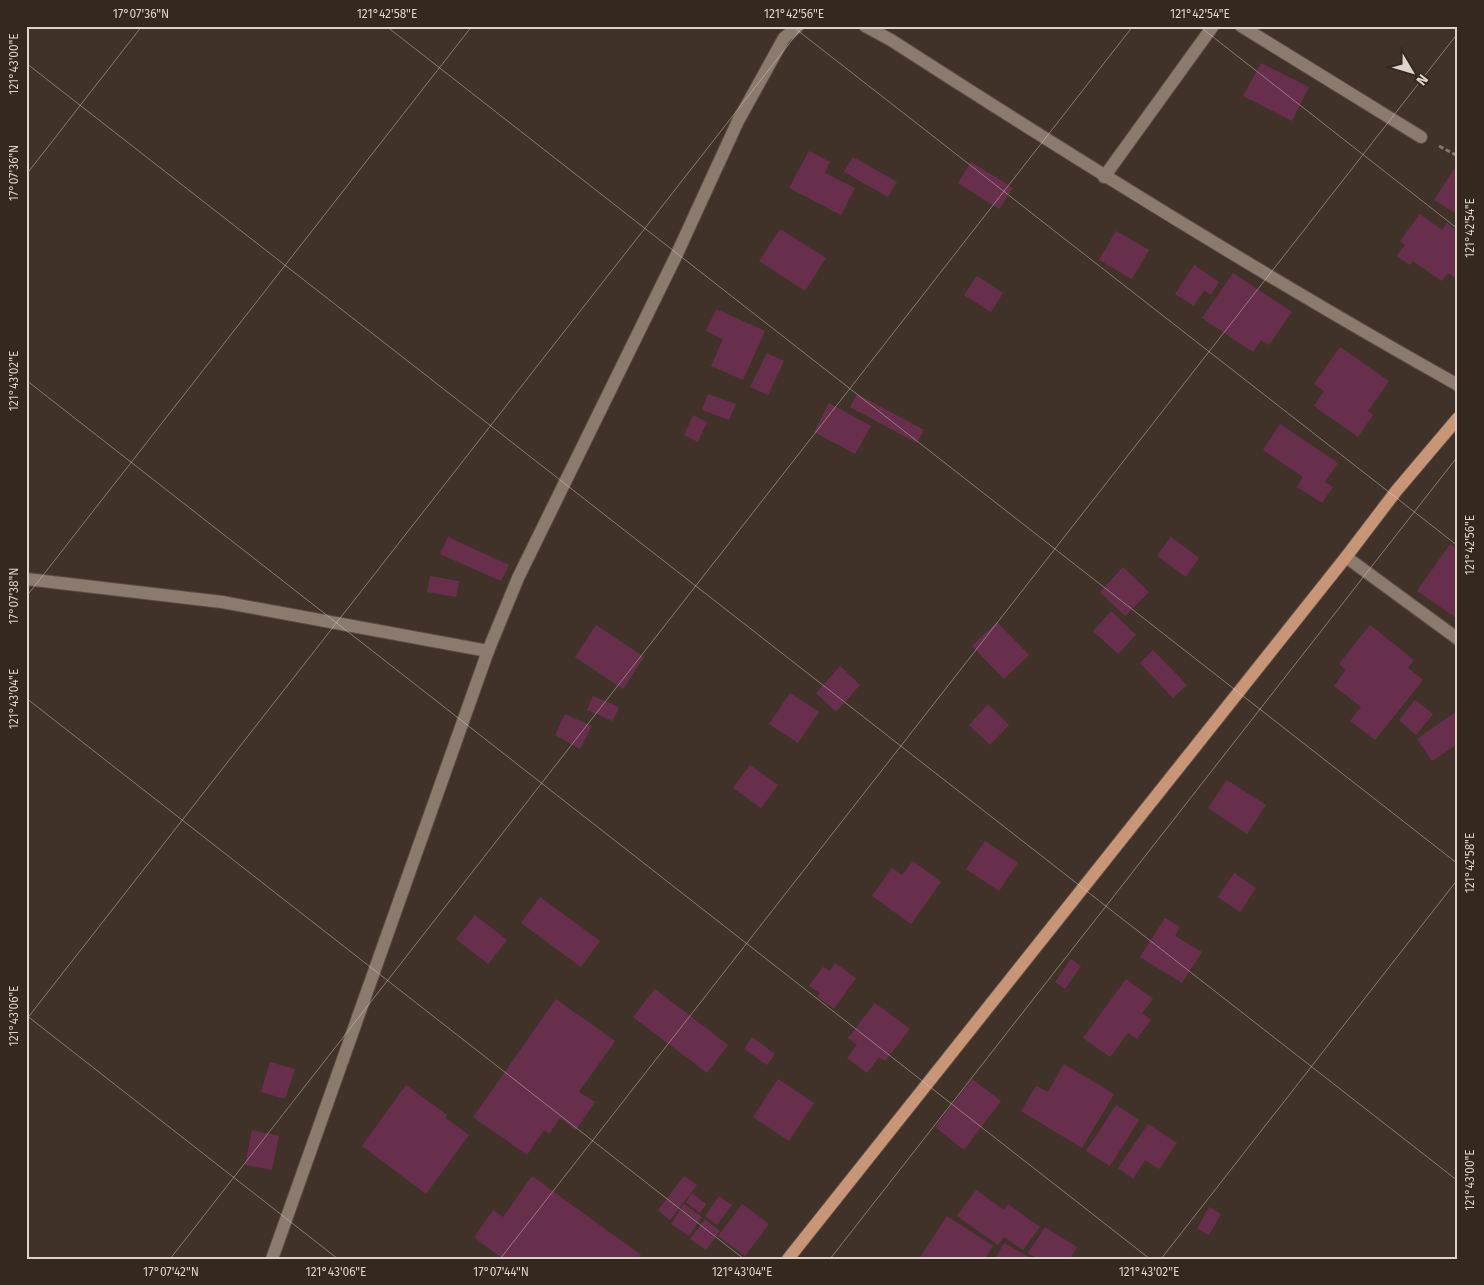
<svg xmlns="http://www.w3.org/2000/svg" width="1484" height="1285" font-family="'Fira Sans',sans-serif">
<style>
.building{fill:#682f4d}
.lines{fill:none;stroke-linecap:round;stroke-linejoin:round}
.minor-casing{stroke:#594e45;stroke-width:14}
.major-casing{stroke:#594e45;stroke-width:14}
.path{stroke:#81756c;stroke-width:3;stroke-dasharray:5 2.5;stroke-linecap:butt}
.minor{stroke:#8b7b6f;stroke-width:12}
.major{stroke:#c89576;stroke-width:12}
.ticks{fill:none;stroke:#dcd3cc;stroke-width:1;stroke-opacity:0.45}
.neatline{fill:none;stroke:#dcd3cc;stroke-width:2}
.ticks-label{font-size:12px;text-anchor:middle;fill:#dcd3cc}
</style>
<rect width="100%" height="100%" fill="#403228"/>
<!-- building -->
<g class="building">
<polygon points="1261,63 1309,87 1292,121 1243,96"/>
<polygon points="809,151 830,162 825,173 855,188 841,215 789,188"/>
<polygon points="853,157 897,182 888,197 844,172"/>
<polygon points="971,162 1013,188 999,209 958,183"/>
<polygon points="1454,169 1458,172 1458,215 1434,200"/>
<polygon points="1420,214 1442,230 1447,223 1458,232 1458,280 1448,273 1442,281 1413,261 1410,265 1397,256 1405,245 1400,241"/>
<polygon points="780,229 826,258 805,291 759,261"/>
<polygon points="1116,231 1149,250 1132,279 1099,260"/>
<polygon points="1194,265 1219,282 1211,295 1204,290 1194,306 1175,294"/>
<polygon points="1233,273 1292,312 1269,345 1261,340 1253,352 1202,318"/>
<polygon points="977,276 1003,293 991,312 964,295"/>
<polygon points="716,309 765,331 743,380 711,366 723,339 706,331"/>
<polygon points="1340,347 1389,381 1368,411 1373,415 1358,437 1314,406 1324,391 1314,384"/>
<polygon points="767,353 784,361 768,395 750,387"/>
<polygon points="708,394 736,404 729,420 702,410"/>
<polygon points="857,394 924,430 917,443 850,407"/>
<polygon points="829,403 871,426 855,454 814,432"/>
<polygon points="693,415 707,422 698,442 684,435"/>
<polygon points="1280,424 1338,463 1325,482 1333,487 1322,503 1297,487 1303,477 1263,450"/>
<polygon points="448,537 509,565 501,581 440,554"/>
<polygon points="1171,537 1199,558 1186,577 1157,556"/>
<polygon points="1450,544 1458,550 1458,619 1417,591"/>
<polygon points="1123,567 1149,592 1125,616 1100,592"/>
<polygon points="430,576 459,581 456,597 427,592"/>
<polygon points="1111,611 1136,635 1118,654 1093,631"/>
<polygon points="997,622 1029,655 1004,679 972,646"/>
<polygon points="596,625 644,657 623,689 575,657"/>
<polygon points="1370,625 1414,660 1408,668 1423,680 1375,740 1350,721 1361,707 1334,686 1346,670 1339,664"/>
<polygon points="1153,650 1187,685 1173,698 1140,663"/>
<polygon points="840,666 860,685 836,712 816,693"/>
<polygon points="790,693 819,712 798,743 769,724"/>
<polygon points="593,696 619,707 613,721 587,710"/>
<polygon points="1415,700 1433,714 1416,735 1399,720"/>
<polygon points="988,704 1009,725 990,745 969,725"/>
<polygon points="1457,711 1458,744 1432,761 1417,739"/>
<polygon points="565,714 592,726 580,749 555,735"/>
<polygon points="750,765 778,785 761,808 733,788"/>
<polygon points="1227,780 1266,805 1247,834 1208,808"/>
<polygon points="985,841 1018,863 999,891 966,869"/>
<polygon points="913,861 941,882 911,924 872,896 892,868 902,875"/>
<polygon points="1234,873 1256,888 1240,912 1218,897"/>
<polygon points="540,897 600,941 581,967 521,923"/>
<polygon points="475,915 507,940 488,964 456,939"/>
<polygon points="1165,918 1180,927 1175,936 1202,952 1182,983 1140,957"/>
<polygon points="1071,959 1081,966 1065,989 1055,982"/>
<polygon points="835,963 856,978 834,1009 817,997 820,993 809,986 823,967 830,971"/>
<polygon points="1126,979 1153,999 1142,1013 1151,1020 1137,1039 1128,1033 1110,1057 1083,1038"/>
<polygon points="655,989 728,1045 707,1073 633,1017"/>
<polygon points="556,999 615,1041 579,1092 595,1102 576,1130 560,1118 549,1134 544,1130 527,1155 473,1117"/>
<polygon points="875,1003 910,1029 885,1061 879,1057 867,1073 847,1058 857,1045 848,1038"/>
<polygon points="752,1037 775,1054 767,1065 744,1049"/>
<polygon points="270,1062 295,1069 285,1099 261,1092"/>
<polygon points="1064,1064 1114,1094 1082,1148 1021,1111 1036,1086 1048,1092"/>
<polygon points="778,1079 814,1103 789,1141 753,1117"/>
<polygon points="972,1079 1001,1101 964,1150 935,1127"/>
<polygon points="406,1085 447,1115 445,1118 469,1135 426,1194 362,1146"/>
<polygon points="1116,1105 1139,1120 1110,1166 1086,1151"/>
<polygon points="1148,1124 1177,1143 1159,1169 1145,1160 1133,1179 1118,1168"/>
<polygon points="252,1130 279,1136 272,1170 245,1165"/>
<polygon points="532,1176 641,1255 638,1259 503,1259 474,1237 493,1210 503,1217"/>
<polygon points="684,1176 697,1185 670,1220 658,1210"/>
<polygon points="976,1190 1004,1210 1008,1204 1040,1227 1023,1250 1004,1237 998,1245 957,1216"/>
<polygon points="692,1193 706,1204 700,1213 686,1202"/>
<polygon points="719,1196 732,1205 717,1225 705,1216"/>
<polygon points="684,1204 702,1217 689,1236 671,1224"/>
<polygon points="742,1204 769,1224 745,1256 718,1236"/>
<polygon points="1209,1207 1221,1214 1209,1235 1197,1229"/>
<polygon points="947,1216 993,1246 985,1259 919,1259"/>
<polygon points="705,1219 720,1231 706,1250 690,1239"/>
<polygon points="1045,1227 1077,1247 1070,1259 1038,1259 1028,1253"/>
<polygon points="1004,1243 1032,1259 995,1259"/>
</g>
<g class="lines">
<defs>
<g id="minor">
<path d="M865,26L891,40C1077,160 1265,277 1458,385"/>
<polyline points="1241,26 1421,137"/>
<polyline points="1104,177 1213,26"/>
<polyline points="1346,557 1458,639"/>
<polyline points="26,579 222,602 488,651"/>
<polyline points="272,1259 488,651 518,578 676,256 738,121 784,38 798,26"/>
</g>
<polyline id="major" points="788,1259 1346,557 1397,490 1458,418"/>
</defs>
<!-- minor casing -->
<use href="#minor" class="minor-casing"/>
<!-- major casing -->
<use href="#major" class="major-casing"/>
<!-- path -->
<polyline class="path" points="1439,146 1458,156"/>
<!-- minor -->
<use href="#minor" class="minor"/>
<!-- major -->
<use href="#major" class="major"/>
</g>
<!-- ticks -->
<path class="ticks" d="M386,26L1458,864M792,26L1458,546M1199,26L1458,229M26,63L1458,1181M26,175L142,26M26,380L1150,1259M26,597L472,26M26,698L744,1259M26,1015L338,1259M26,1020L803,26M170,1259L1133,26M500,1259L1458,33M830,1259L1458,456M1161,1259L1458,879"/>
<!-- border -->
<rect width="1484" height="1285" fill="none" stroke="#35281e" stroke-width="55"/>
<!-- north arrow -->
<g transform="translate(1412 72) rotate(128)" stroke="#35281e" stroke-width="4" paint-order="stroke">
<path d="M0-4L9 19L0 12L-9 19Z" fill="#dcd3cc"/>
<text y="-8" font-size="14" font-weight="bold" text-anchor="middle" fill="#dcd3cc">N</text>
</g>
<rect x="28" y="28" width="1428" height="1230" class="neatline"/>
<g class="ticks-label">
<text x="141" y="18">17°07'36"N</text>
<text x="387" y="18">121°42'58"E</text>
<text x="794" y="18">121°42'56"E</text>
<text x="1200" y="18">121°42'54"E</text>
<text transform="translate(14 64) rotate(-90)" y="4">121°43'00"E</text>
<text transform="translate(14 173) rotate(-90)" y="4">17°07'36"N</text>
<text transform="translate(1470 228) rotate(-90)" y="4">121°42'54"E</text>
<text transform="translate(14 381) rotate(-90)" y="4">121°43'02"E</text>
<text transform="translate(1470 545) rotate(-90)" y="4">121°42'56"E</text>
<text transform="translate(14 596) rotate(-90)" y="4">17°07'38"N</text>
<text transform="translate(14 699) rotate(-90)" y="4">121°43'04"E</text>
<text transform="translate(1470 863) rotate(-90)" y="4">121°42'58"E</text>
<text transform="translate(14 1016) rotate(-90)" y="4">121°43'06"E</text>
<text transform="translate(1470 1180) rotate(-90)" y="4">121°43'00"E</text>
<text x="171" y="1276">17°07'42"N</text>
<text x="336" y="1276">121°43'06"E</text>
<text x="501" y="1276">17°07'44"N</text>
<text x="742" y="1276">121°43'04"E</text>
<text x="1149" y="1276">121°43'02"E</text>
</g>
</svg>
